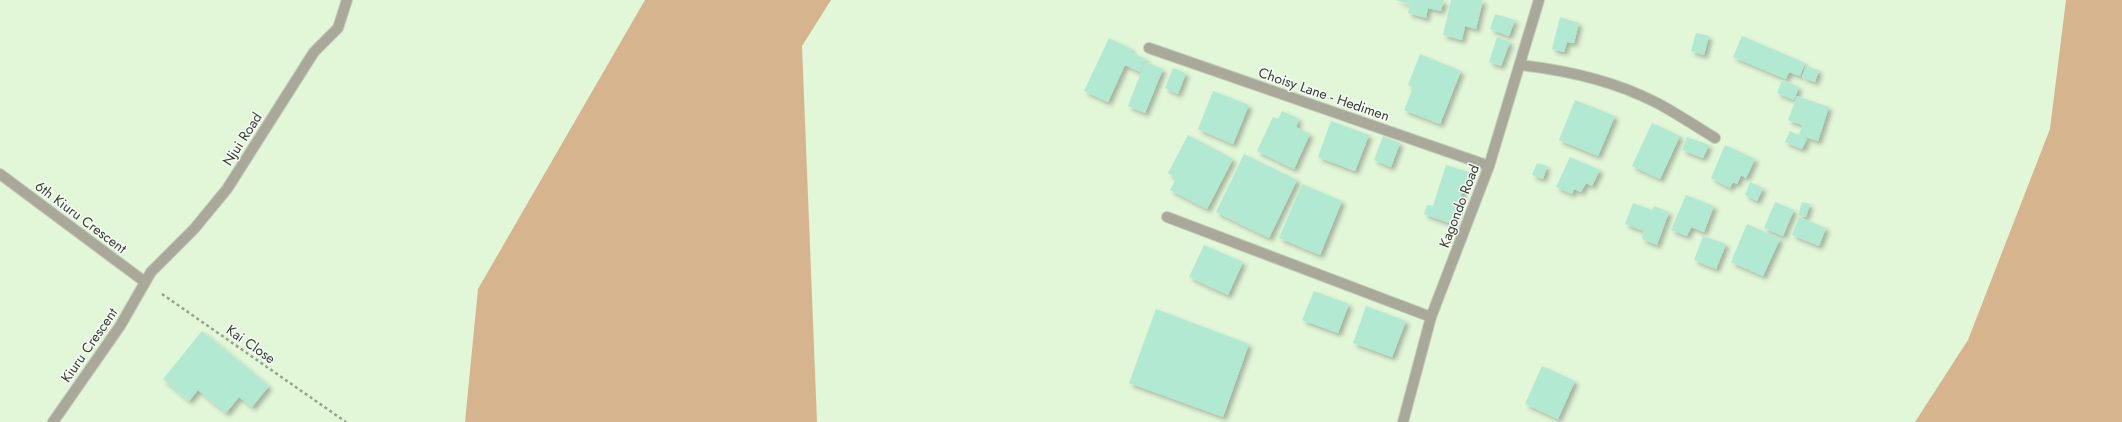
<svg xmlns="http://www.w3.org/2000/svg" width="2122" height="422" font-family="Jost,sans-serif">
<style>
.forest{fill:#d5b48e}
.building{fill:#b2e9d3;filter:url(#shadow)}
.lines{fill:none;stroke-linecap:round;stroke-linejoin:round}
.minor-casing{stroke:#bfd1b7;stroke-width:12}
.path{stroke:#94a38d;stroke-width:2.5;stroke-dasharray:3 3;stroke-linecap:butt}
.minor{stroke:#a9a89a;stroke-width:10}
.labels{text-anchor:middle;stroke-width:3;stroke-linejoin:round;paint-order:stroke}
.street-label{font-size:14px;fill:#353d31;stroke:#f9fef8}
</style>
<defs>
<filter id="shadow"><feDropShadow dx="3.5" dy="3.5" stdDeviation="2" flood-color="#0004"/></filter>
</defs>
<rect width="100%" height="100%" fill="#e2f6d8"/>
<!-- forest -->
<g class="forest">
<polygon points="645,0 831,0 802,46 817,422 465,422 478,289"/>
<polygon points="2066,0 2122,0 2122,422 1915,422 1968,340 2050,129"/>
</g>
<!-- building -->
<g class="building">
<polygon points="1395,0 1444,0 1441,11 1428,8 1426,18 1408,13 1410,4"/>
<polygon points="1451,0 1483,0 1476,29 1465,26 1462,40 1443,35"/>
<polygon points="1495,14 1515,20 1509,36 1490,29"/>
<polygon points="1560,17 1579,23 1574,43 1567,42 1564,52 1552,49"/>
<polygon points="1696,33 1709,36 1704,55 1691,51"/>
<polygon points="1742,36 1805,63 1800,76 1789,72 1786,79 1733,57"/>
<polygon points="1497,37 1510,42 1501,66 1489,62"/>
<polygon points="1109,38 1132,49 1130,52 1146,59 1140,72 1125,65 1108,102 1084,91"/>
<polygon points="1420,54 1461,71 1440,124 1404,110 1413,88 1408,85"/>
<polygon points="1145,62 1163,69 1145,113 1128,106"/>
<polygon points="1806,66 1819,70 1815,82 1802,77"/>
<polygon points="1173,68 1186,73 1178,94 1165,88"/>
<polygon points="1782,80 1799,87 1794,100 1777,93"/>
<polygon points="1213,91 1249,105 1233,144 1198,129"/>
<polygon points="1797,96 1829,107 1818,141 1799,135 1802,125 1788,120"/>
<polygon points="1575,100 1615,116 1598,156 1559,140"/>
<polygon points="1282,111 1299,119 1296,127 1310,134 1294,169 1257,151 1273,117 1278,119"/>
<polygon points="1331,121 1369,135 1355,171 1318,157"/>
<polygon points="1652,123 1680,136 1660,179 1632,166"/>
<polygon points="1790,131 1807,139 1802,149 1785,142"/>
<polygon points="1188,135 1233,159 1207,209 1170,190 1176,178 1168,173"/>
<polygon points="1383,136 1400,143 1391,167 1374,160"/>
<polygon points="1687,137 1709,145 1703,158 1682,150"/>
<polygon points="1725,145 1755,159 1746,178 1741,175 1737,184 1733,182 1730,188 1711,178"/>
<polygon points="1244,154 1297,180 1269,238 1216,212"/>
<polygon points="1570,157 1600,170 1592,186 1586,183 1581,192 1574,189 1572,194 1556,187"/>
<polygon points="1537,163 1547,166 1543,179 1532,175"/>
<polygon points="1446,165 1469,172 1452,224 1424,214 1427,205 1433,206"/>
<polygon points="1750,182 1763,188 1757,201 1745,195"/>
<polygon points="1302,184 1342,201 1320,255 1279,238"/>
<polygon points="1686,195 1714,206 1704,232 1691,227 1687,236 1671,230"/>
<polygon points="1775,202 1794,210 1783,236 1764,228"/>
<polygon points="1802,202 1810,204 1806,217 1798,215"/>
<polygon points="1633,203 1652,210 1654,206 1669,212 1657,245 1642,239 1644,231 1625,224"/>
<polygon points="1799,217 1826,228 1819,246 1792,235"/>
<polygon points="1747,224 1780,239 1763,276 1731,262"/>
<polygon points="1703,236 1726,244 1716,269 1694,260"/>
<polygon points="1204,245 1243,262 1228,295 1189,277"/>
<polygon points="1314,291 1349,304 1338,333 1302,320"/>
<polygon points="1366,306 1406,321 1392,357 1353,343"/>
<polygon points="1156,309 1249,344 1223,417 1129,383"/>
<polygon points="202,331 269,386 252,407 239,397 226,413 198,390 189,401 163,379"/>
<polygon points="1542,366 1575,381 1558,419 1525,404"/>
</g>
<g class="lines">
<defs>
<g id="minor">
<polyline points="1149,48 1489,166"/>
<path d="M1520,65C1565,70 1614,81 1655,102C1675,112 1695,126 1715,138"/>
<polyline points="0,174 145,282"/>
<polyline points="1167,217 1431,317"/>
<polyline points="53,422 120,326 151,272 194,229 227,189 314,52 338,28 347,0"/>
<polyline points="1403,422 1431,317 1489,166 1539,0"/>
</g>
</defs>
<!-- minor casing -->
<use href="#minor" class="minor-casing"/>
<!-- path -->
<polyline class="path" points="162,294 346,422"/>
<!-- minor -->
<use href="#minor" class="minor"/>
</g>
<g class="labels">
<!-- street labels -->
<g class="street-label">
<text transform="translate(1324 94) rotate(19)" y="5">Choisy Lane - Hedimen</text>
<text transform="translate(242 139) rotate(-57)" y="5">Njui Road</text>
<text transform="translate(1459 206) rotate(-69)" y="5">Kagondo Road</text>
<text transform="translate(81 217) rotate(37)" y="5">6th Kiuru Crescent</text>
<text transform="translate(251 344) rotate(35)" y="5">Kai Close</text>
<text transform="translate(89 345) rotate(-55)" y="5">Kiuru Crescent</text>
</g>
</g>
</svg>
